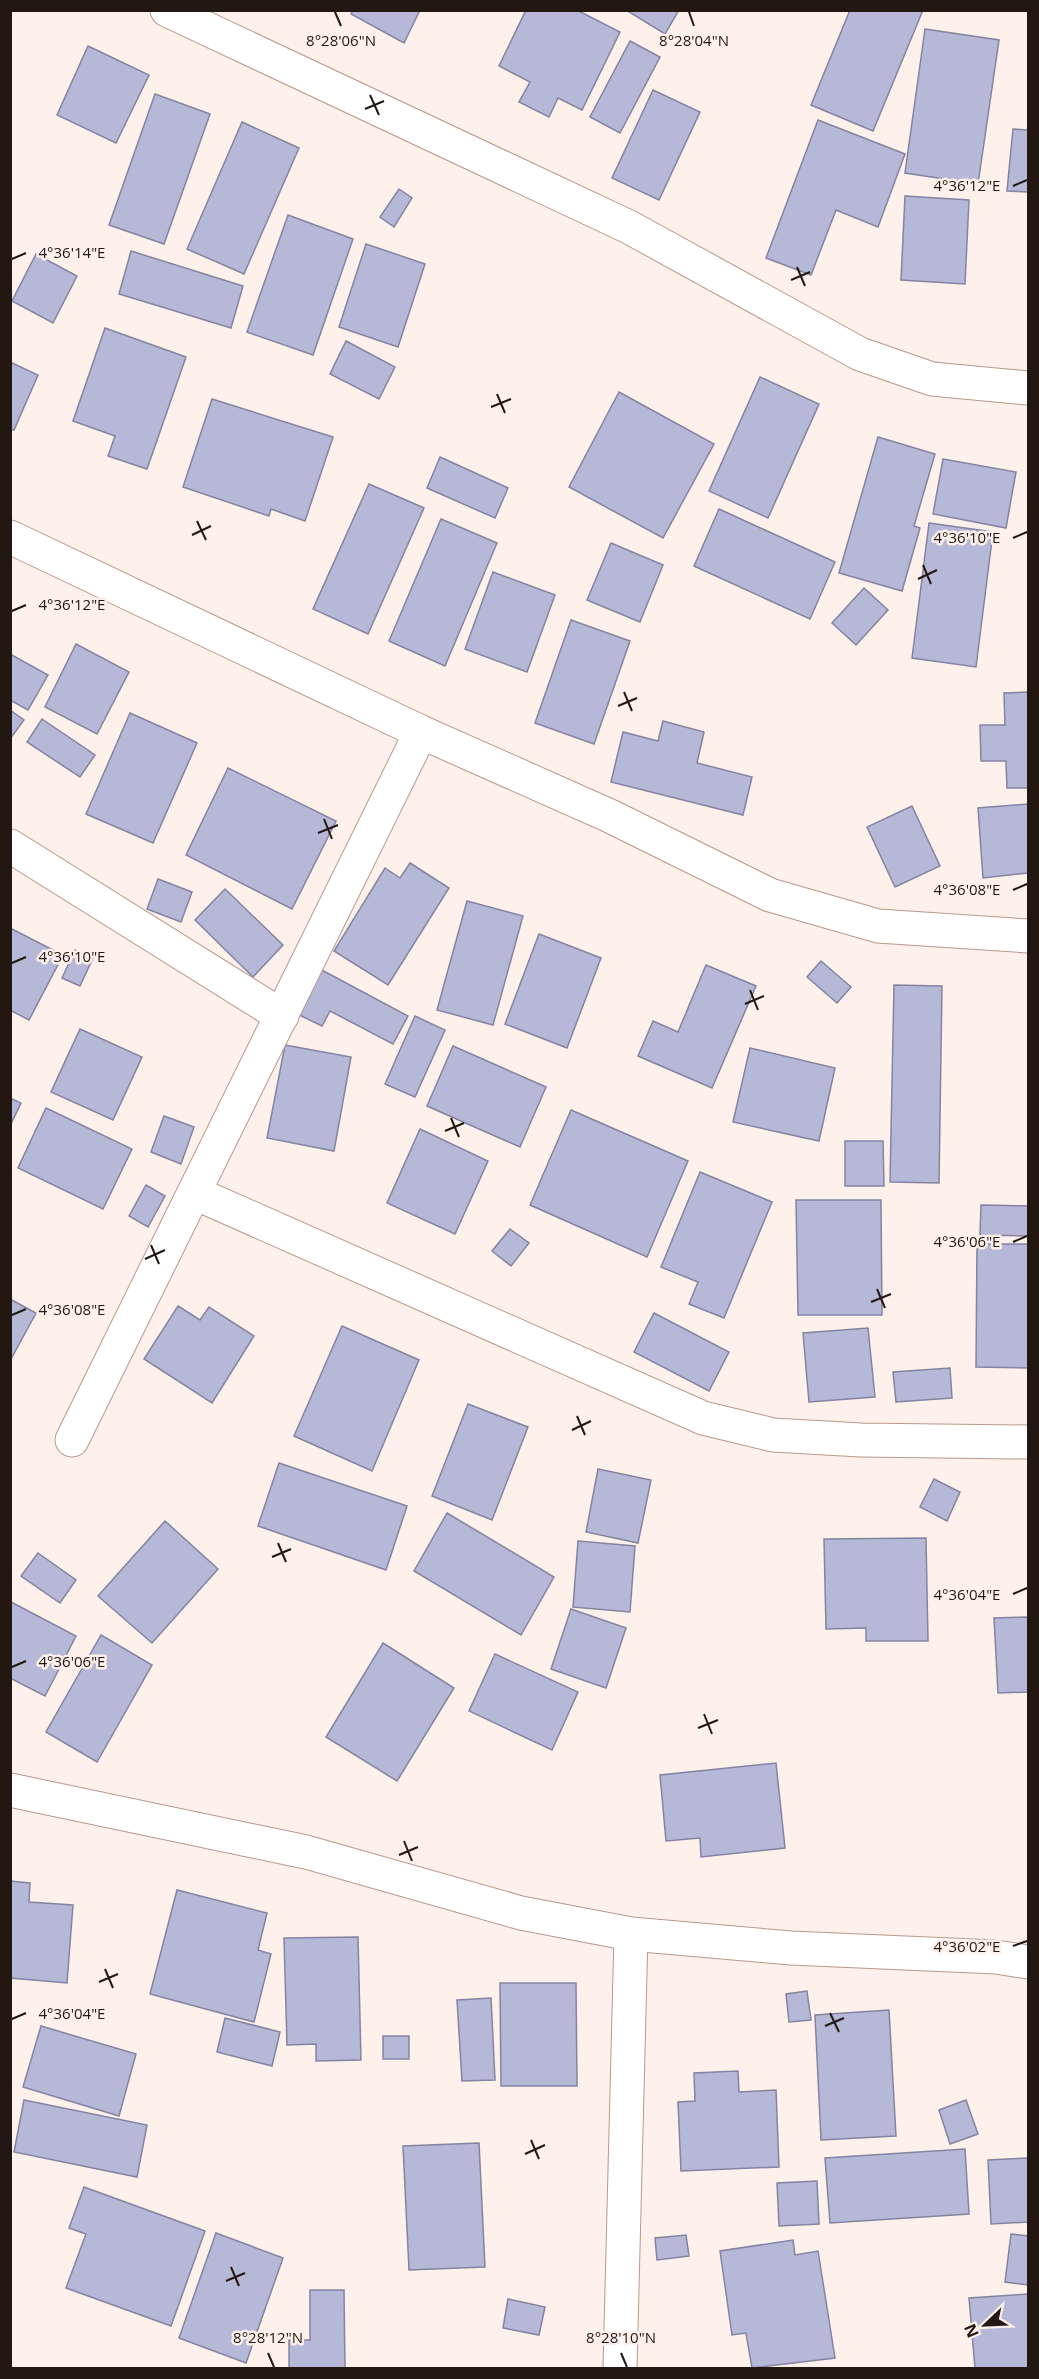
<svg xmlns="http://www.w3.org/2000/svg" width="1039" height="2379" font-family="'Open Sans',sans-serif">
<style>
.building{fill:#b6b8d7;stroke:#8384a1;stroke-width:1.5}
.lines{fill:none;stroke-linecap:round;stroke-linejoin:round}
.street-casing{stroke:#b9988b;stroke-width:35}
.street{stroke:#fff;stroke-width:33}
.ticks{fill:none;stroke:#231712;stroke-width:2}
.ticks-label{font-size:15px;text-anchor:middle;fill:#231712;stroke:#fef0ea;stroke-width:5;stroke-linejoin:round;paint-order:stroke}
</style>
<rect width="100%" height="100%" fill="#fef0ea"/>
<!-- building -->
<g class="building">
<polygon points="353,10 420,10 404,43 351,14"/>
<polygon points="526,10 577,10 620,32 582,110 558,98 549,117 519,102 530,82 499,66"/>
<polygon points="626,10 679,10 665,34"/>
<polygon points="850,10 923,10 873,131 811,105"/>
<polygon points="925,29 999,40 978,184 905,173"/>
<polygon points="630,41 660,57 620,133 590,117"/>
<polygon points="88,46 149,75 116,143 57,115"/>
<polygon points="653,90 700,112 659,200 612,178"/>
<polygon points="155,94 210,114 164,244 109,225"/>
<polygon points="818,120 905,154 878,227 836,210 811,275 766,258"/>
<polygon points="242,122 299,148 244,274 187,249"/>
<polygon points="1013,129 1028,130 1028,192 1007,191"/>
<polygon points="399,189 412,198 394,227 380,217"/>
<polygon points="905,196 969,200 965,284 901,280"/>
<polygon points="288,215 353,239 313,355 247,332"/>
<polygon points="366,244 425,264 398,347 339,327"/>
<polygon points="131,251 243,286 231,328 119,294"/>
<polygon points="36,254 77,276 53,323 12,301"/>
<polygon points="105,328 186,357 147,469 108,456 115,436 73,421"/>
<polygon points="346,341 395,367 379,399 330,374"/>
<polygon points="10,362 38,375 14,430 10,429"/>
<polygon points="760,377 819,404 768,518 709,491"/>
<polygon points="619,392 714,444 663,538 569,487"/>
<polygon points="212,399 333,437 305,521 271,509 269,516 183,487"/>
<polygon points="878,437 935,454 914,526 920,528 902,591 839,573"/>
<polygon points="440,457 508,488 495,518 427,488"/>
<polygon points="943,459 1016,472 1006,528 933,514"/>
<polygon points="369,484 424,508 368,634 313,609"/>
<polygon points="719,509 835,562 810,619 694,566"/>
<polygon points="441,519 497,543 445,666 389,641"/>
<polygon points="929,523 993,532 976,667 912,658"/>
<polygon points="611,543 663,565 640,622 587,600"/>
<polygon points="493,572 555,595 527,672 465,649"/>
<polygon points="864,588 888,610 856,645 832,623"/>
<polygon points="571,620 630,641 594,744 535,723"/>
<polygon points="76,644 129,672 97,734 45,707"/>
<polygon points="10,654 48,675 28,710 10,700"/>
<polygon points="1028,692 1028,788 1007,788 1006,761 981,761 980,725 1005,725 1004,693"/>
<polygon points="10,710 24,720 10,739"/>
<polygon points="130,713 197,743 153,843 86,814"/>
<polygon points="42,719 95,755 80,777 27,742"/>
<polygon points="663,721 704,732 697,763 752,777 743,815 611,782 623,732 658,741"/>
<polygon points="228,768 336,821 292,909 186,855"/>
<polygon points="1028,804 1028,873 983,878 978,808"/>
<polygon points="912,806 940,866 895,887 867,827"/>
<polygon points="410,863 449,888 388,985 334,951 385,868 400,878"/>
<polygon points="158,879 192,892 181,922 147,909"/>
<polygon points="225,889 283,945 253,977 195,920"/>
<polygon points="467,901 523,916 493,1025 437,1010"/>
<polygon points="10,928 63,955 29,1020 10,1010"/>
<polygon points="539,934 601,958 567,1048 505,1024"/>
<polygon points="75,950 93,958 80,986 62,978"/>
<polygon points="821,961 851,987 837,1003 807,977"/>
<polygon points="706,965 756,986 712,1088 638,1056 653,1021 678,1032"/>
<polygon points="318,968 408,1016 393,1044 330,1011 322,1026 295,1013"/>
<polygon points="894,985 942,986 939,1183 890,1182"/>
<polygon points="415,1016 445,1030 415,1097 385,1084"/>
<polygon points="80,1029 142,1057 113,1120 51,1092"/>
<polygon points="285,1045 351,1057 334,1151 267,1138"/>
<polygon points="453,1046 546,1087 520,1147 427,1106"/>
<polygon points="750,1048 835,1068 819,1141 733,1122"/>
<polygon points="10,1098 21,1103 10,1126"/>
<polygon points="46,1108 132,1149 103,1209 18,1168"/>
<polygon points="571,1110 688,1161 647,1257 530,1205"/>
<polygon points="164,1116 194,1127 181,1164 151,1152"/>
<polygon points="420,1129 488,1161 455,1234 387,1203"/>
<polygon points="845,1141 883,1141 884,1186 845,1186"/>
<polygon points="700,1172 772,1202 724,1318 689,1304 698,1282 661,1267"/>
<polygon points="146,1185 165,1196 148,1227 129,1216"/>
<polygon points="796,1200 881,1200 882,1315 798,1315"/>
<polygon points="981,1205 1028,1206 1028,1236 980,1235"/>
<polygon points="510,1229 529,1243 511,1266 492,1251"/>
<polygon points="977,1244 1028,1244 1028,1368 976,1367"/>
<polygon points="10,1299 36,1313 10,1361"/>
<polygon points="178,1306 200,1320 209,1307 254,1336 212,1403 144,1359"/>
<polygon points="654,1313 729,1352 709,1391 634,1352"/>
<polygon points="342,1326 419,1360 372,1471 294,1436"/>
<polygon points="868,1328 875,1397 809,1402 803,1333"/>
<polygon points="950,1368 952,1398 896,1402 893,1372"/>
<polygon points="468,1404 528,1427 492,1520 432,1496"/>
<polygon points="279,1463 407,1506 386,1570 258,1526"/>
<polygon points="598,1469 651,1480 638,1543 586,1532"/>
<polygon points="934,1479 960,1492 947,1521 920,1507"/>
<polygon points="447,1513 554,1577 521,1635 414,1571"/>
<polygon points="165,1521 218,1569 152,1643 98,1596"/>
<polygon points="926,1538 928,1641 866,1641 866,1628 826,1629 824,1539"/>
<polygon points="578,1541 635,1546 630,1612 573,1607"/>
<polygon points="38,1553 76,1580 60,1603 21,1576"/>
<polygon points="11,1602 76,1636 45,1696 10,1678"/>
<polygon points="571,1609 626,1628 606,1688 551,1669"/>
<polygon points="1028,1617 1028,1692 998,1693 994,1618"/>
<polygon points="101,1635 152,1665 97,1762 46,1732"/>
<polygon points="383,1643 454,1688 397,1781 326,1737"/>
<polygon points="495,1654 578,1692 552,1750 469,1711"/>
<polygon points="776,1763 785,1848 701,1857 700,1838 666,1841 660,1775"/>
<polygon points="10,1881 30,1883 29,1902 73,1905 67,1983 10,1978"/>
<polygon points="177,1890 267,1913 258,1950 271,1954 254,2022 150,1994"/>
<polygon points="358,1937 361,2060 316,2061 316,2044 287,2045 284,1938"/>
<polygon points="500,1983 576,1983 577,2086 501,2086"/>
<polygon points="807,1991 811,2020 789,2022 786,1994"/>
<polygon points="491,1998 495,2080 462,2081 457,2000"/>
<polygon points="889,2010 896,2136 821,2140 815,2015"/>
<polygon points="225,2018 280,2032 272,2066 217,2052"/>
<polygon points="41,2026 136,2054 119,2116 23,2087"/>
<rect x="383" y="2036" width="26" height="23"/>
<polygon points="738,2071 739,2092 776,2090 779,2167 681,2171 678,2102 695,2101 694,2073"/>
<polygon points="24,2100 147,2125 137,2177 14,2152"/>
<polygon points="966,2100 978,2134 950,2144 939,2110"/>
<polygon points="479,2143 485,2267 409,2270 403,2146"/>
<polygon points="965,2149 969,2214 830,2223 825,2158"/>
<polygon points="1028,2158 1028,2222 991,2224 988,2160"/>
<polygon points="817,2181 819,2224 779,2226 777,2183"/>
<polygon points="84,2187 205,2231 171,2326 66,2288 86,2234 69,2228"/>
<polygon points="216,2233 283,2258 246,2363 179,2338"/>
<polygon points="1011,2234 1028,2236 1028,2285 1005,2282"/>
<polygon points="686,2235 689,2256 657,2260 655,2238"/>
<polygon points="793,2240 795,2255 818,2251 835,2358 752,2368 746,2333 732,2335 720,2251"/>
<polygon points="310,2290 344,2290 345,2368 289,2368 289,2340 310,2340"/>
<polygon points="1028,2294 1028,2368 975,2368 969,2298"/>
<polygon points="508,2299 545,2307 539,2335 503,2328"/>
</g>
<g class="lines">
<defs>
<g id="street">
<polyline points="167,10 629,227 860,354 932,379 1028,388"/>
<polyline points="10,537 421,732 610,816 770,895 878,926 1028,936"/>
<polyline points="10,846 282,1016"/>
<polyline points="195,1193 703,1418 773,1435 861,1440 1028,1442"/>
<polyline points="72,1440 421,732"/>
<polyline points="10,1790 306,1852 521,1913 631,1934 791,1948 996,1957 1028,1962"/>
<polyline points="620,2368 631,1934"/>
</g>
</defs>
<!-- street casing -->
<use href="#street" class="street-casing"/>
<!-- street -->
<use href="#street" class="street"/>
</g>
<!-- ticks -->
<path class="ticks" d="M335,12L341,26M689,12L694,26M370,95L379,115M365,109L384,101M1013,186L1027,180M12,259L26,253M797,267L805,286M791,280L810,272M497,394L505,413M491,407L511,399M197,521L206,540M192,535L211,526M1013,538L1027,532M923,565L931,584M918,579L937,570M12,611L26,605M624,692L632,711M618,706L637,698M324,819L332,839M318,833L338,825M1013,890L1027,884M12,963L26,957M750,990L758,1010M745,1004L764,996M451,1118L459,1137M445,1131L464,1123M1013,1242L1027,1236M151,1245L159,1264M145,1259L165,1250M877,1289L885,1308M871,1302L891,1294M12,1315L26,1309M577,1416L585,1435M572,1430L591,1421M278,1543L286,1562M272,1557L291,1549M1013,1594L1027,1588M12,1667L26,1661M704,1714L712,1734M698,1728L718,1720M404,1841L412,1861M399,1855L418,1847M1013,1946L1027,1941M105,1969L113,1988M99,1982L118,1974M830,2013L839,2032M12,2019L26,2013M825,2026L844,2018M531,2140L539,2159M525,2154L545,2145M231,2267L239,2286M226,2281L245,2273M268,2353L274,2367M621,2353L627,2367"/>
<g class="ticks-label">
<text x="341" y="46">8°28'06"N</text>
<text x="694" y="46">8°28'04"N</text>
<text x="967" y="191">4°36'12"E</text>
<text x="72" y="258">4°36'14"E</text>
<text x="967" y="543">4°36'10"E</text>
<text x="72" y="610">4°36'12"E</text>
<text x="967" y="895">4°36'08"E</text>
<text x="72" y="962">4°36'10"E</text>
<text x="967" y="1247">4°36'06"E</text>
<text x="72" y="1315">4°36'08"E</text>
<text x="967" y="1600">4°36'04"E</text>
<text x="72" y="1667">4°36'06"E</text>
<text x="967" y="1952">4°36'02"E</text>
<text x="72" y="2019">4°36'04"E</text>
<text x="268" y="2343">8°28'12"N</text>
<text x="621" y="2343">8°28'10"N</text>
</g>
<!-- border -->
<rect width="1039" height="2379" fill="none" stroke="#231712" stroke-width="24"/>
<!-- north arrow -->
<g transform="translate(985 2325) rotate(247)" stroke="#fef0ea" stroke-width="4.5" paint-order="stroke">
<path d="M0-4.5L10 22L0 15L-10 22Z" fill="#231712"/>
<text y="-9" font-size="16" font-weight="bold" text-anchor="middle" fill="#231712">N</text>
</g>
</svg>
